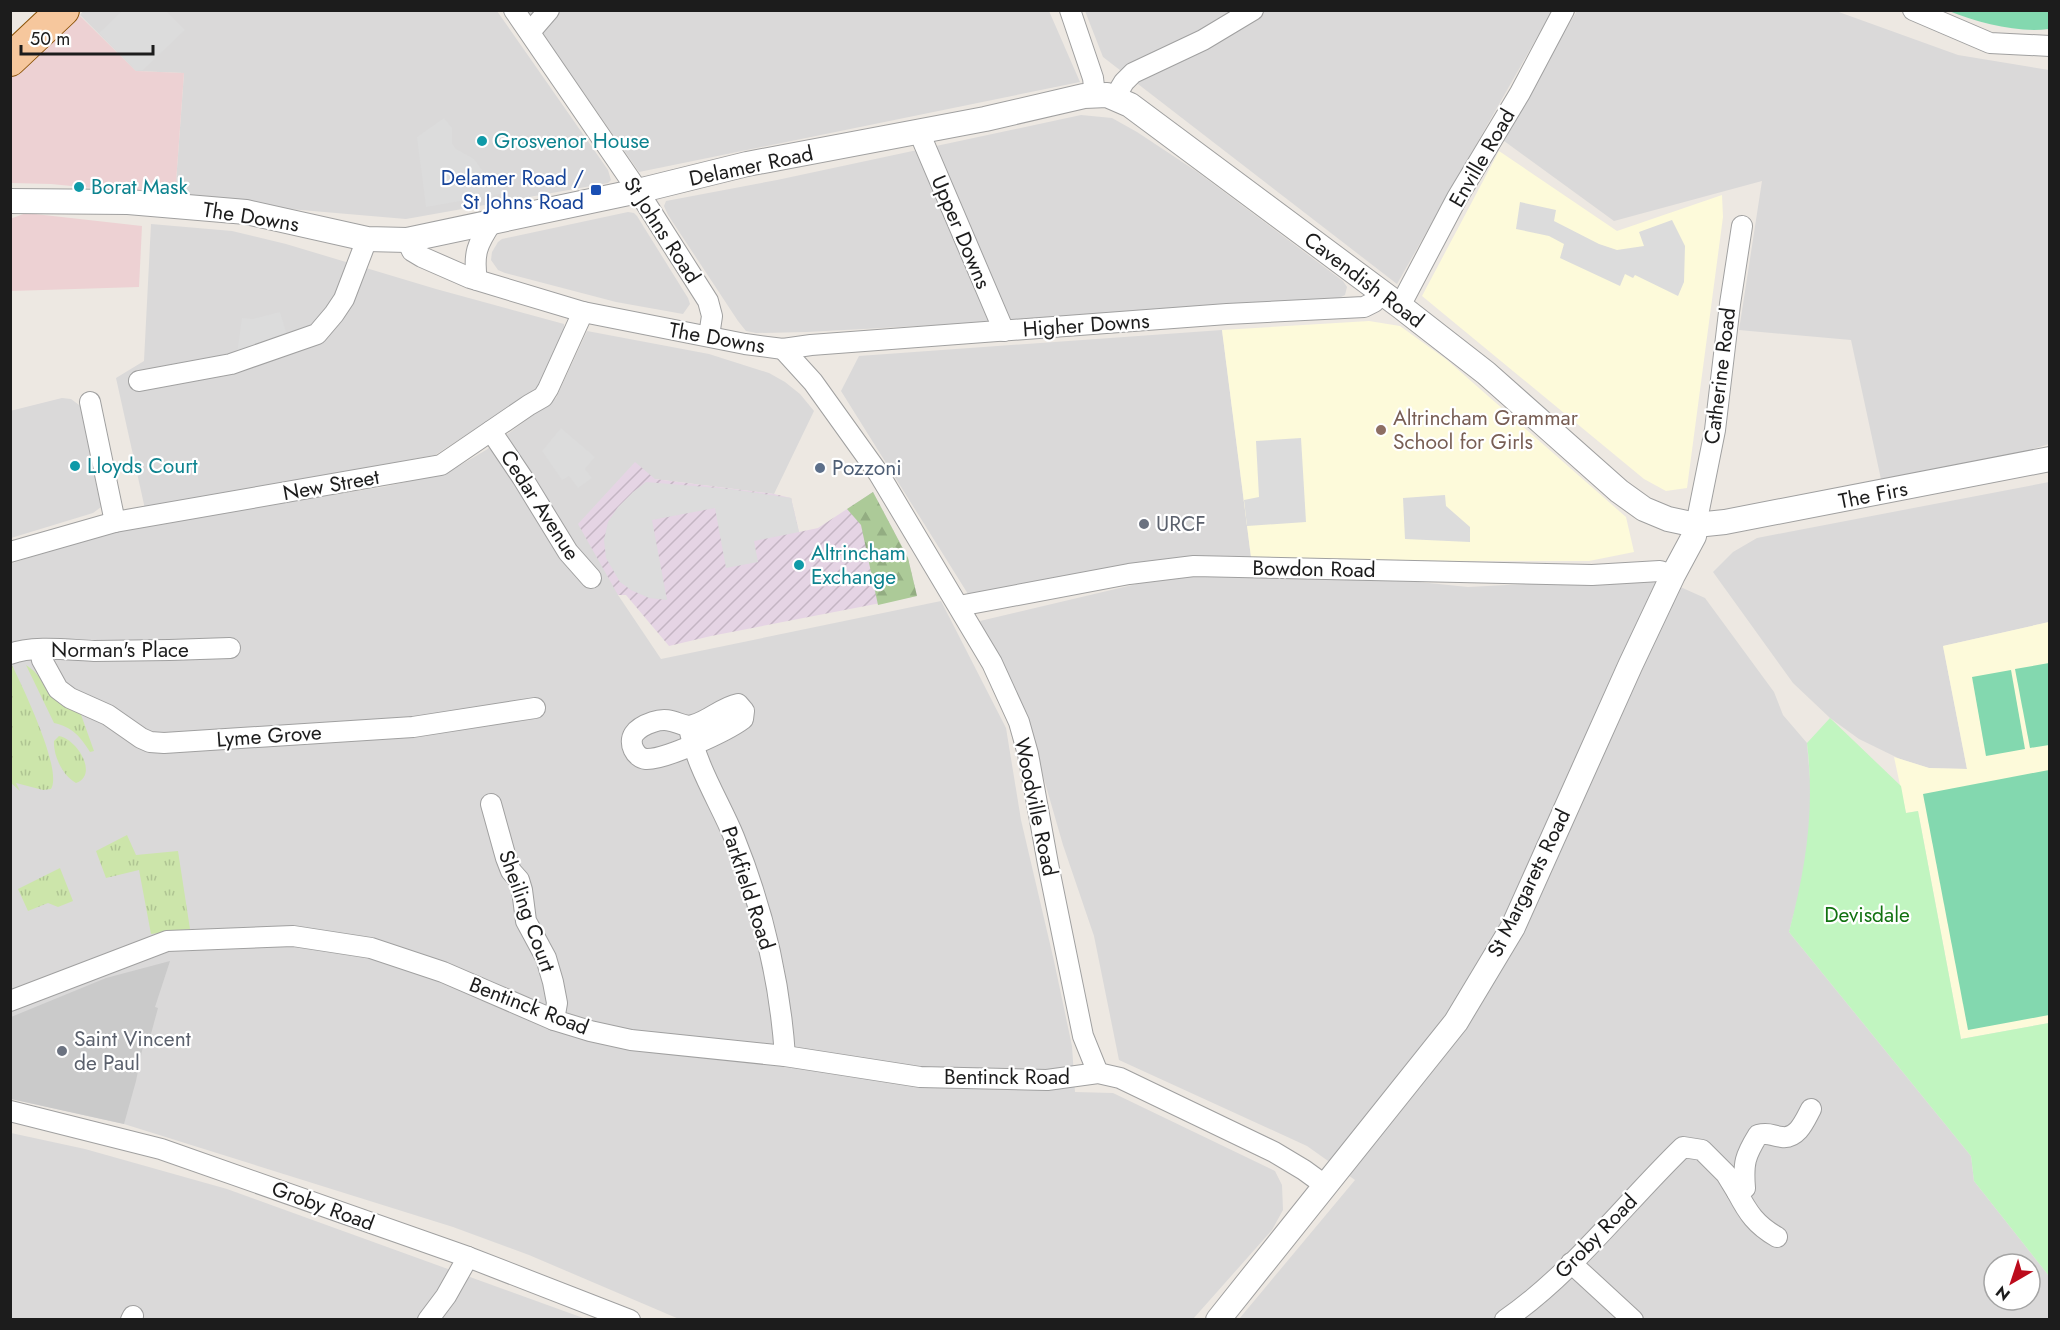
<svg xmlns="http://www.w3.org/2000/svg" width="2060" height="1330" font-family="Jost,sans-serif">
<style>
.residential{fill:#dad9d9;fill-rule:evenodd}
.commercial{fill:#edd1d3}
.industrial{fill:url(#industrial-furrows)}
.education{fill:#fdfada}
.religious{fill:#cacaca}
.grass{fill:url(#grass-tufts)}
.forest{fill:url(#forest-firs)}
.park{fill:#c1f5c0}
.pitch{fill:#83d8af}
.parking{fill:#dcdcdc}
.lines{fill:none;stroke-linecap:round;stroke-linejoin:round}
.minor-casing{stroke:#a0a0a0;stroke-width:22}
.tertiary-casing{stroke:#a0a0a0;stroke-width:26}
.primary-casing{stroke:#8b5308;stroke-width:34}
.minor{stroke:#fff;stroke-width:20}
.tertiary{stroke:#fff;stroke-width:24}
.primary{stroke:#f6c79d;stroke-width:32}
.culture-dot{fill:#0f9aa8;stroke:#fff;stroke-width:2}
.transit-dot{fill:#1a4fb4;stroke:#fff;stroke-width:2}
.education-dot{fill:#8d6e63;stroke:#fff;stroke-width:2}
.service-dot{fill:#5c6f8a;stroke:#fff;stroke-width:2}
.worship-dot{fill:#6b7280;stroke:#fff;stroke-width:2}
.labels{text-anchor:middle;stroke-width:4.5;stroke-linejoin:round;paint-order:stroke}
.culture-label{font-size:21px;fill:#0d838f;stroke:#fff;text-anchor:start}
.street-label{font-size:21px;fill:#1c1c1c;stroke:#fff}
.transit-label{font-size:21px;fill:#164399;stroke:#fff;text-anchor:end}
.education-label{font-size:21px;fill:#785e54;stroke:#fff;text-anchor:start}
.service-label{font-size:21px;fill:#4e5e75;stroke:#fff;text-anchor:start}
.worship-label{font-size:21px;fill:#5b616d;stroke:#fff;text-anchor:start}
.park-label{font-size:21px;fill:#127211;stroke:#fff}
</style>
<defs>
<pattern id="industrial-furrows" width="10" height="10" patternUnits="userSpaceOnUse" patternTransform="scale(1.5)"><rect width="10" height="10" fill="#e5d4e4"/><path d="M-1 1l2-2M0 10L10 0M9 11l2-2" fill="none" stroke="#c4b5c3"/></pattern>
<pattern id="grass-tufts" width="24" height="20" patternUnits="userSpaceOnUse" patternTransform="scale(1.5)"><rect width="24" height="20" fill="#cce5aa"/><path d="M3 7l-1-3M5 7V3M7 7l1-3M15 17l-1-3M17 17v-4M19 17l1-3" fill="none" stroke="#afc492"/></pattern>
<pattern id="forest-firs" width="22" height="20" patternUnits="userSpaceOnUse" patternTransform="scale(1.5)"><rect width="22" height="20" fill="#acca98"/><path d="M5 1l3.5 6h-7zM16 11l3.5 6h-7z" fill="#93ad82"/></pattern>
</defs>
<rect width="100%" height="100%" fill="#ede8e2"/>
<!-- residential -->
<g class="residential">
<polygon points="84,10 497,11 608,170 611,180 608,183 406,219 232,204 175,196 184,73 136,71 80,15"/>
<polygon points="527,11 1049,11 1080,82 639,172"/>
<polygon points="1085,11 1552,11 1397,284 1103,57"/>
<polygon points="1577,11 1836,11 1958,55 2049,70 2049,444 1970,468 1882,484 1851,340 1739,330 1762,181 1614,221 1500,138"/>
<polygon points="1081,115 1112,118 1137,132 1196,171 1343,281 1347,287 1345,295 1337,299 1013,321 807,332 756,333 746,331 738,321 668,215 664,206 666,201 777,180"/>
<polygon points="628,212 634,213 637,216 688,298 690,304 683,314 616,302 505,273 498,270 491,260 492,252 498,242 502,239"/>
<polygon points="151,224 232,231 286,244 436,289 564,324 564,331 537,389 435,455 145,509 116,378 144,361"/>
<polygon points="1222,330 1251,557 1118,566 968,594 841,391 859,356"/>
<polygon points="587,331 709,354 769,373 785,382 800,394 814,411 774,494 655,479 618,595 661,659 941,601 1006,728 1021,820 1054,961 1072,1046 1075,1092 1113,1093 1275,1171 1282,1185 1283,1210 1272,1230 1193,1319 679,1319 529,1255 453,1227 124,1124 11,1099 10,564 124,526 383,487 447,473 486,450 556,398"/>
<polygon points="62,398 71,399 83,408 99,468 93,470 101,507 93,513 11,538 10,411"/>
<polygon points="2049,482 2049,622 1943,646 1967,769 1929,768 1900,759 1859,739 1830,718 1793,683 1713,572 1733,552 1757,538"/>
<path d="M1291,569L1468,587L1658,577L1705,598L1774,692L1783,715L1807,743L1810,779V826L1802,884L1789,932L1971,1156L1974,1181L2049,1276V1319H1239L1355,1180L1307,1146L1119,1060L1094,936L1063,845L1033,741L980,621L1162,578ZM1994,1264H2030V1300H1994Z"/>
<polygon points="11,1133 85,1149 227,1189 586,1319 11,1320"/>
</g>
<!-- commercial -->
<g class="commercial">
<polygon points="77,13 136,71 184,73 175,196 51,184 11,183 10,75"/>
<polygon points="26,213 142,226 139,287 11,291 10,219"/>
</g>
<!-- industrial -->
<polygon class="industrial" points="635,462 655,479 774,494 791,498 799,532 818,528 873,492 908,558 917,596 711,636 669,646 626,595 618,595 578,524"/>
<!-- education -->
<g class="education">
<polygon points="1499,151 1617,231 1722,195 1723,217 1687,488 1666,491 1644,479 1422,296"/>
<polygon points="1369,321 1400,326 1447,360 1626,517 1634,552 1589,561 1455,561 1251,557 1222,330"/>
<polygon points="2049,622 2049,1023 1961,1039 1918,811 1906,813 1894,757 1929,768 1967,769 1943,646"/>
</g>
<!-- religious -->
<polygon class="religious" points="170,961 155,1007 158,1008 148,1045 143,1046 136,1081 124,1124 11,1099 11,1017 106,978"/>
<!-- grass -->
<g class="grass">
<path d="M12,665C22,686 63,770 51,789L43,790L16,783L20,791L11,783L10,666Z"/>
<path d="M26,665C50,680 42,701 79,709L94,751L90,752C80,736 72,727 54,723Z"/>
<path d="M59,736C77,739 99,775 76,783C63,776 53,756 54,741Z"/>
<polygon points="127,835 136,855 178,851 190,929 151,934 139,870 106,878 96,851"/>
<polygon points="60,868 73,901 58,907 48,903 28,911 18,889"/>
</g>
<!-- forest -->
<polygon class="forest" points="873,492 908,558 917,596 878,605 861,525 847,509"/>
<!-- park -->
<path class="park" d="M1830,718L1901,786L1906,813L1918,811L1961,1039L2049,1023V1276L1974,1181L1971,1156L1789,932C1806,867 1815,810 1807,743Z"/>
<!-- pitch -->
<g class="pitch">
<path d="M1949,11H2049V29C2017,33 1979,23 1949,11Z"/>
<polygon points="2049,663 2049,745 2030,748 2015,669"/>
<polygon points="2011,670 2025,749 1986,756 1972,677"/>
<polygon points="2049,770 2049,1015 1968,1030 1923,794"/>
</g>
<!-- parking -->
<g class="parking">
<polygon points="123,10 166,11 185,30 143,70 136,71 99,33"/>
<polygon points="444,118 452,128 452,143 456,149 474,159 490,181 497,180 505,193 426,207 417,137"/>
<polygon points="1520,202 1556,210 1554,221 1599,244 1617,250 1644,246 1639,232 1672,220 1685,246 1684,282 1678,296 1635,275 1633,278 1625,274 1620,286 1560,258 1564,244 1549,236 1516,229"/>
<polygon points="280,312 288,339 237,354 242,318 253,319"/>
<polygon points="561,428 595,457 585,469 592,478 578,488 569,476 562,480 542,451"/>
<polygon points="1301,438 1306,522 1247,526 1244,500 1259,497 1256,441"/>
<polygon points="646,482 730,489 791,498 799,532 754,541 758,562 726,568 715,508 652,520 667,600 649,598 631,590 620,582 606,558 604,540 608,522 618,507 633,492"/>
<polygon points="1445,495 1446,506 1470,527 1470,542 1405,539 1403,498"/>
</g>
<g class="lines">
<defs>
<g id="minor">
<polyline points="514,10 638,191 708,301 712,316 709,336"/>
<polyline points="1070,10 1093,78 1095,95"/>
<polyline points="1913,10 1990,43 2050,46"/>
<polyline points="530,32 549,10"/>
<polyline points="1115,97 1124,82 1133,73 1203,40 1253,10"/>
<polyline points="919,132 1004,331"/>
<polyline points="407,240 412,251 422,257 470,278 583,312 745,344 783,349 811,345 1227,314 1364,307 1374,302 1382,292"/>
<path d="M477,280C473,254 477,244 492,222"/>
<polyline points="1400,306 1457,198 1520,93 1564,10"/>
<polyline points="783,349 813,382 879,474 992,663 1019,722 1028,754 1048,864 1083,1036 1098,1073"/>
<polyline points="139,381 231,364 317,334 334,314 344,299 367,239"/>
<polyline points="90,402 115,522"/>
<polyline points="491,431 522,477 568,552 591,578"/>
<polyline points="1696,525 1715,430 1730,304 1742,226"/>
<polyline points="10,552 115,522 441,465 529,405 543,397 548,389 583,312"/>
<polyline points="959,606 1129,574 1194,566 1592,575 1660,571 1673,575"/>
<polyline points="40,650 42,660 58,689 70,698 108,715 141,738 150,742 164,743 413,727 535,708"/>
<path d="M10,654C33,645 70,650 94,651C140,651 185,650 230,648"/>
<path d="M738,704L744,711L743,719C727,731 665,760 646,759C635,758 628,743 634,734C638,728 647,724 653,722C673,715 681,729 693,725C709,721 722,707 738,704Z"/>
<path d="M689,727C696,766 719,801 734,837C762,906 780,982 785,1056"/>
<polyline points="491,804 506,858 511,871 519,880 522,890 526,921 546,958 553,982 557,1003 554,1020"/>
<polyline points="10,1001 167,941 293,936 371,948 443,972 554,1020 590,1031 631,1040 785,1056 920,1077 1047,1080 1098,1073 1120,1078 1274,1152 1304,1170 1326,1186"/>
<polyline points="10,1111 161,1149 468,1257 630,1320"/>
<path d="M1737,1192C1748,1213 1756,1225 1777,1237"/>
<polyline points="1571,1263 1633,1320"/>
<polyline points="131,1320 133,1316"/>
<polyline points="428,1320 446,1296 468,1257"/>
<path d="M1505,1320C1573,1273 1624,1204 1683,1147L1702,1150L1726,1174L1737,1192L1745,1188C1743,1163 1745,1156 1758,1135C1770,1132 1771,1136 1782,1137C1798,1139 1805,1120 1811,1109"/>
</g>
<g id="tertiary">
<polyline points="10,201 128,202 246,212 367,239 407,240 638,191 747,164 985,119 1084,96 1107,95 1130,105 1400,306 1486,373 1619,491 1644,509 1668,519 1696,525 1725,522 2050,459"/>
<polyline points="1218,1320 1456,1022 1513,927 1630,666 1673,575 1694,536 1696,525"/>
</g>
<polyline id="primary" points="10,60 63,10"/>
</defs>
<!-- minor casing -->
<use href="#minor" class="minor-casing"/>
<!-- tertiary casing -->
<use href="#tertiary" class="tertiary-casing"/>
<!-- primary casing -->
<use href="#primary" class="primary-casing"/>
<!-- minor -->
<use href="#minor" class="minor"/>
<!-- tertiary -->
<use href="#tertiary" class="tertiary"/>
<!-- primary -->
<use href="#primary" class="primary"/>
</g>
<!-- markers -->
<g class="culture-dot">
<circle cx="482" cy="141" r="6"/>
<circle cx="79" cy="187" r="6"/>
<circle cx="75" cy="466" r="6"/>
<circle cx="799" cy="565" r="6"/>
</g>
<rect class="transit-dot" x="590" y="184" width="12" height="12" rx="3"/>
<circle class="education-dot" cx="1381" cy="430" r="6"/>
<circle class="service-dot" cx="820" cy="468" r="6"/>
<g class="worship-dot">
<circle cx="1144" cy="524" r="6"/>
<circle cx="62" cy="1051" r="6"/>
</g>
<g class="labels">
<!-- culture labels -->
<g class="culture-label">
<text x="494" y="148">Grosvenor House</text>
<text x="91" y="194">Borat Mask</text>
<text x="87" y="473">Lloyds Court</text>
<text x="811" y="560">Altrincham<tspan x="811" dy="24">Exchange</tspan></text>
</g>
<!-- street labels -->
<g class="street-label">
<text transform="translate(1482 158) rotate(-60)" y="7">Enville Road</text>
<text transform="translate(751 166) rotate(-12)" y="7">Delamer Road</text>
<text transform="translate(251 217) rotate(9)" y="7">The Downs</text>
<text transform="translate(662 230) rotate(57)" y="7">St Johns Road</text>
<text transform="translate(961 232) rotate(67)" y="7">Upper Downs</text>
<text transform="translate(1364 280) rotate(37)" y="7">Cavendish Road</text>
<text transform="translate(1086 325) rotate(-4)" y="7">Higher Downs</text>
<text transform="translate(717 338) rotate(10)" y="7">The Downs</text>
<text transform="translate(1720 376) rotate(-83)" y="7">Catherine Road</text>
<text transform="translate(331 485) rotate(-10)" y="7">New Street</text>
<text transform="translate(1873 495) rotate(-11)" y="7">The Firs</text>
<text transform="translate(540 505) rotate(57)" y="7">Cedar Avenue</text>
<text transform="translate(1314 569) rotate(1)" y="7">Bowdon Road</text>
<text x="120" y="657">Norman's Place</text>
<text transform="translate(269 736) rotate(-4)" y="7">Lyme Grove</text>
<text transform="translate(1036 807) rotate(78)" y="7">Woodville Road</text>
<text transform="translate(1529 883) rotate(-64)" y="7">St Margarets Road</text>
<text transform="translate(748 888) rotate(72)" y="7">Parkfield Road</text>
<text transform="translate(527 911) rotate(70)" y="7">Sheiling Court</text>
<text transform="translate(529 1006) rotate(21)" y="7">Bentinck Road</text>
<text x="1007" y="1084">Bentinck Road</text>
<text transform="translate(323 1206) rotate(20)" y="7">Groby Road</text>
<text transform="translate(1596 1236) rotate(-46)" y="7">Groby Road</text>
</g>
<!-- transit labels -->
<g class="transit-label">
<text x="584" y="185">Delamer Road /<tspan x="584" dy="24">St Johns Road</tspan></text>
</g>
<!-- education labels -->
<g class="education-label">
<text x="1393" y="425">Altrincham Grammar<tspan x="1393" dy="24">School for Girls</tspan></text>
</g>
<!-- service labels -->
<g class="service-label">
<text x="832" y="475">Pozzoni</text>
</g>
<!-- worship labels -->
<g class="worship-label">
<text x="1156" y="531">URCF</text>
<text x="74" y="1046">Saint Vincent<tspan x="74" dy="24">de Paul</tspan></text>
</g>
<!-- park labels -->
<g class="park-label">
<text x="1867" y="922">Devisdale</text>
</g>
</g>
<!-- border -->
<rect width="2060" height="1330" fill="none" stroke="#1c1c1c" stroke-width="24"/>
<!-- north arrow -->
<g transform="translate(2012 1282) rotate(219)"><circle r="28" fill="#ffffff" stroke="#a4a4a4" stroke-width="1.5"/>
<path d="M0-4.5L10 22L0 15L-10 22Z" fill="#bc0b1c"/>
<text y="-9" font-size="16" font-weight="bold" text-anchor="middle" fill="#1c1c1c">N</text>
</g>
<!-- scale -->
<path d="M21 45v9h132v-9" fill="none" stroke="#1c1c1c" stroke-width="3"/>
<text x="30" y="45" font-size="18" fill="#1c1c1c" stroke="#ffffff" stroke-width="4.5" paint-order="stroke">50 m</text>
</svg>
